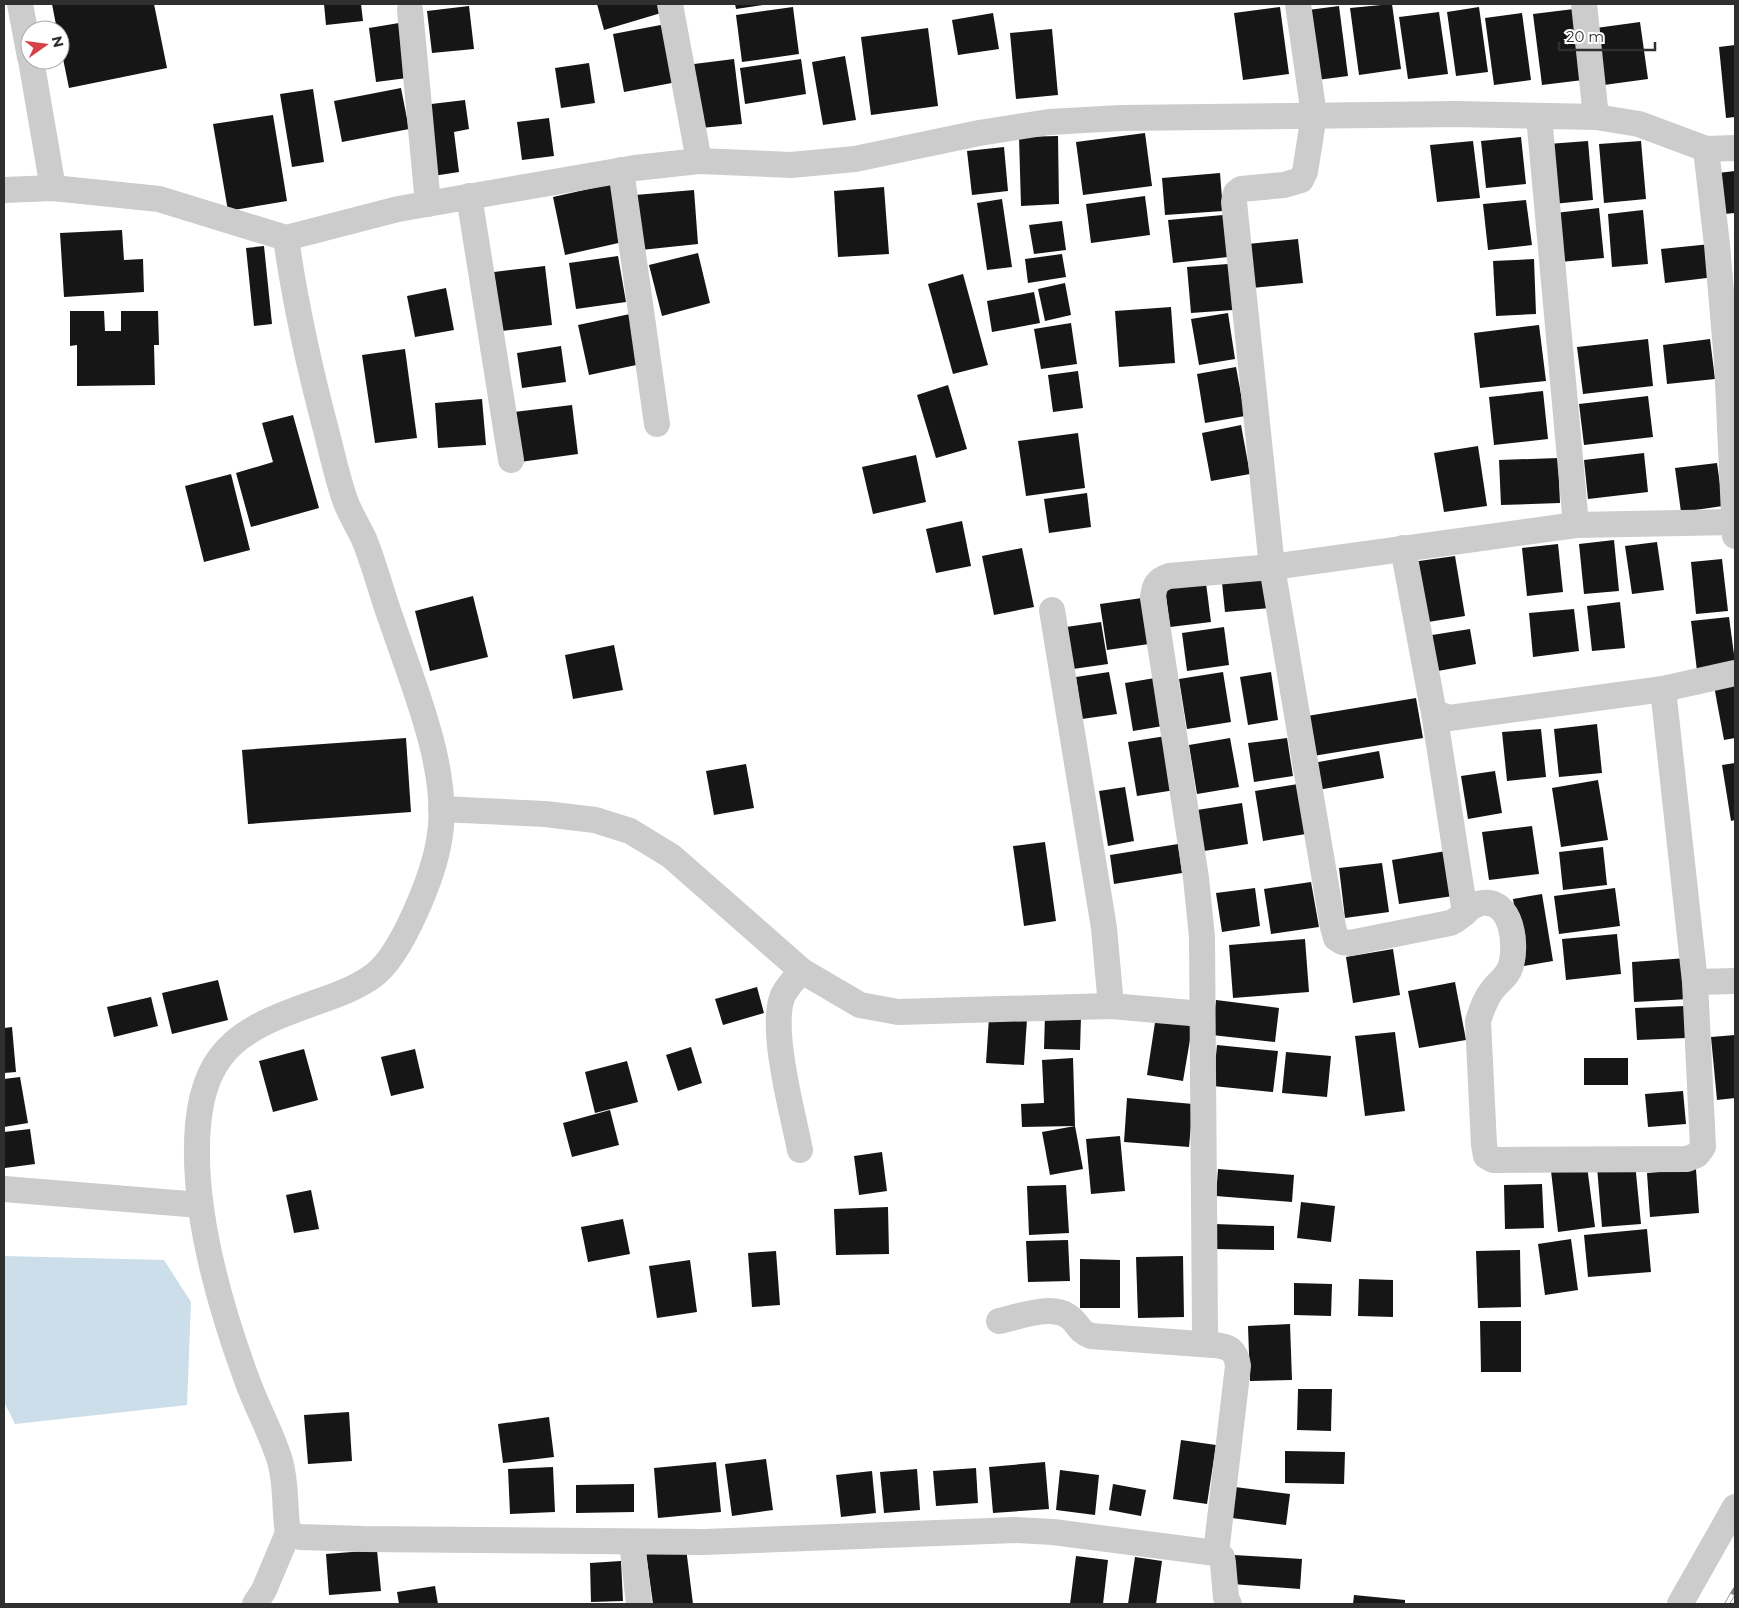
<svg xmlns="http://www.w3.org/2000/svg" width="1739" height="1608" font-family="Montserrat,sans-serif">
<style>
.water{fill:#ccdee9}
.building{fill:#161616}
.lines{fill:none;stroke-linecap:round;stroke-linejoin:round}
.street{stroke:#ccc;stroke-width:26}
.rail-casing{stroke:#848484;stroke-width:5.5}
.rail{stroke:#fff;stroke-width:4;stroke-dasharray:11;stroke-linecap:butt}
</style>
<rect width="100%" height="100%" fill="#fff"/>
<!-- water -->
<polygon class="water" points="4,1256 164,1260 191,1302 187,1405 15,1424 4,1402"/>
<!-- building -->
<g class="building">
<polygon points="52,4 154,4 167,68 69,88 60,44 60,30 57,30"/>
<polygon points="324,4 361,4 363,21 326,25"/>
<polygon points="597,4 658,4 661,13 604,30"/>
<polygon points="735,4 763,4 763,5 736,9"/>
<polygon points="1392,4 1401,69 1359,75 1350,8"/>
<polygon points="469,6 474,49 432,53 427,11"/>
<polygon points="1339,6 1348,76 1317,80 1308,10"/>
<polygon points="793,7 799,54 742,62 736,15"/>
<polygon points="1280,7 1289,74 1243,80 1234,13"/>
<polygon points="1479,7 1488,72 1456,76 1447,12"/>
<polygon points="1574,9 1583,80 1542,85 1533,14"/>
<polygon points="1439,12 1448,74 1408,79 1399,17"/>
<polygon points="993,13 999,49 958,55 952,20"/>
<polygon points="1522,13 1531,80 1494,85 1485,18"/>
<polygon points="1640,22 1648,79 1604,85 1596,28"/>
<polygon points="399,23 407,78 376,82 369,28"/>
<polygon points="666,24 677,82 624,92 613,34"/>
<polygon points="928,28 938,106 871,115 861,37"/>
<polygon points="1052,29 1058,95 1016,99 1010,33"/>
<polygon points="1735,45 1735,117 1726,118 1719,47"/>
<polygon points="845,56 856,120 823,125 812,62"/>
<polygon points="734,59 742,124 701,128 694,64"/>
<polygon points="801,59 806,94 745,104 740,68"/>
<polygon points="589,63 595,103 561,108 555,68"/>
<polygon points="401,88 409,129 342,142 334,101"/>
<polygon points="313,89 324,162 292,167 280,94"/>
<polygon points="465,100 469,129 454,132 459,172 433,176 423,105"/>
<polygon points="273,115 287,201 228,211 213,124"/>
<polygon points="549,118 554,156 522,160 517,122"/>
<polygon points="1145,133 1152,186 1083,195 1076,142"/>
<polygon points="1058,136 1059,204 1021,206 1019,137"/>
<polygon points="1521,137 1526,184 1486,188 1481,141"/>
<polygon points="1473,141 1480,198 1437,202 1430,145"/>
<polygon points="1588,141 1593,200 1553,204 1548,144"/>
<polygon points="1641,141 1646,199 1604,203 1599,144"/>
<polygon points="1004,147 1008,191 972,195 967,151"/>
<polygon points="1735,171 1735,213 1724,214 1718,173"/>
<polygon points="1220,173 1223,211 1165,215 1162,178"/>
<polygon points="611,184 623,242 565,255 553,197"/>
<polygon points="884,187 889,254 838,257 834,191"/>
<polygon points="694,190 698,244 641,250 635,195"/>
<polygon points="1145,196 1150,235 1091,243 1086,204"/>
<polygon points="1002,199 1012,267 987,270 977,203"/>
<polygon points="1526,200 1532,245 1488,250 1483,204"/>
<polygon points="1599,208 1604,258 1560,262 1555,213"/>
<polygon points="1643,210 1648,264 1612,267 1608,214"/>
<polygon points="1223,215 1228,257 1173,263 1168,220"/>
<polygon points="1062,221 1066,250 1034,254 1029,225"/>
<polygon points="122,230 124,260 143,259 144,292 64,297 60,233"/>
<polygon points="1298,239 1303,283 1252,288 1248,244"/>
<polygon points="1711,244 1715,277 1665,283 1661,249"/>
<polygon points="264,246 272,324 254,326 246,248"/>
<polygon points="698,253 710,303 662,316 649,265"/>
<polygon points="1062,254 1066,277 1028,283 1025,259"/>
<polygon points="618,256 626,302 576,309 569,263"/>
<polygon points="1534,259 1536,314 1496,316 1493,261"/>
<polygon points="1228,264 1233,310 1191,313 1187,267"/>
<polygon points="545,266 552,325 502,331 494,272"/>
<polygon points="963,274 988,365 953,374 928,284"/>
<polygon points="1065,283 1071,315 1045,321 1038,289"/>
<polygon points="446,288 454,330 415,337 407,296"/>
<polygon points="1034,292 1040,323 992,332 987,301"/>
<polygon points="1171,307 1175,363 1119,367 1115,311"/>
<polygon points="70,311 104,311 105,331 121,331 121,311 158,311 159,345 154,345 155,385 77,386 77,345 70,346"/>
<polygon points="1228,313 1235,359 1199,365 1191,319"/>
<polygon points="630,314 641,364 589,375 578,325"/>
<polygon points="1071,323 1077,364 1041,369 1034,329"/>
<polygon points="1539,325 1546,381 1480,388 1474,333"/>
<polygon points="1648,339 1653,386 1583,394 1577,347"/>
<polygon points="1710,339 1715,379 1667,384 1663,345"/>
<polygon points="561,346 566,382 522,388 517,353"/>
<polygon points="405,349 417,438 375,443 362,355"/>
<polygon points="1236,367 1245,416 1205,423 1197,374"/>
<polygon points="1078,371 1083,408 1053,412 1048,375"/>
<polygon points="948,385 967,449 936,458 917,395"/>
<polygon points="1543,391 1548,439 1494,445 1489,397"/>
<polygon points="1648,396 1653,437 1584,445 1579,404"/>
<polygon points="482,399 486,445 438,448 435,403"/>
<polygon points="572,405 578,454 520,462 514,412"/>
<polygon points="293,415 319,508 251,527 236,473 273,462 262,423"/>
<polygon points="1241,425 1250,474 1211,481 1202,433"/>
<polygon points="1078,433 1085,488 1026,496 1018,441"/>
<polygon points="1478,446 1487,506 1444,512 1434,453"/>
<polygon points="1644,453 1648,492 1588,499 1584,460"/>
<polygon points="916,455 926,502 873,514 862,467"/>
<polygon points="1558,458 1560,503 1501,505 1499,460"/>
<polygon points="1717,463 1723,506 1681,512 1675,468"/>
<polygon points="231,474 250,550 204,562 185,486"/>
<polygon points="1087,493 1091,527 1049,533 1044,499"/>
<polygon points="962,521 971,566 936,573 926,529"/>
<polygon points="1614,540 1619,591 1584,594 1579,544"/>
<polygon points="1657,542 1664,590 1632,594 1625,546"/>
<polygon points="1558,544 1563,592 1527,596 1522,548"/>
<polygon points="1022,548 1034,607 994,615 982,556"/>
<polygon points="1455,556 1465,616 1422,623 1412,562"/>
<polygon points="1722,559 1728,611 1696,614 1691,562"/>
<polygon points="1267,572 1270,608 1225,612 1221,573"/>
<polygon points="1206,583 1211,622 1170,627 1165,588"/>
<polygon points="473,596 488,657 430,671 415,611"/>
<polygon points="1142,598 1149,644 1107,650 1100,604"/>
<polygon points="1620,602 1625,648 1592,651 1587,606"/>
<polygon points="1574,609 1579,651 1533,657 1529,613"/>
<polygon points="1729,617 1735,662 1697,671 1691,621"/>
<polygon points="1101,622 1108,664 1073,669 1066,627"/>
<polygon points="1224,627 1229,665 1187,671 1182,633"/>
<polygon points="1470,629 1476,664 1438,671 1432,635"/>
<polygon points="614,645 623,690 573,699 565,655"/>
<polygon points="1109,672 1117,714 1082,719 1076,677"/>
<polygon points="1223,672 1231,722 1187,729 1179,679"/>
<polygon points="1271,672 1278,720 1248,725 1240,677"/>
<polygon points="1155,678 1163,726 1133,731 1125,683"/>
<polygon points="1735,682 1735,738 1724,740 1714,686"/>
<polygon points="1416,698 1423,738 1307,757 1301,717"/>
<polygon points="1597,724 1602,773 1559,777 1554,729"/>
<polygon points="1541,729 1546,777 1507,781 1502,732"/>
<polygon points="1166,736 1175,790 1137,796 1128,742"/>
<polygon points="406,738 411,812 248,824 242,750"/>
<polygon points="1230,738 1239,787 1197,794 1189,745"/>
<polygon points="1287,738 1293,776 1254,782 1248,743"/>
<polygon points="1379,751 1384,778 1318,790 1313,763"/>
<polygon points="1735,763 1735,820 1731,821 1722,765"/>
<polygon points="746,764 754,808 714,815 706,771"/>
<polygon points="1495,771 1502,813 1468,819 1461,776"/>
<polygon points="1598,780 1608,840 1561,847 1552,788"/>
<polygon points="1298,784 1306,834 1263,841 1255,791"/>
<polygon points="1125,787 1134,841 1108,846 1099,791"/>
<polygon points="1242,803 1248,844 1204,851 1197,810"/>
<polygon points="1532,826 1539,874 1489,880 1482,832"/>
<polygon points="1045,842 1056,921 1024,926 1013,846"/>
<polygon points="1178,844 1182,873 1114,884 1110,855"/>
<polygon points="1603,847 1607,885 1563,890 1559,852"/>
<polygon points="1446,851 1453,896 1399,904 1392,860"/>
<polygon points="1382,863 1389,912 1345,918 1339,868"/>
<polygon points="1311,882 1319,927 1271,934 1264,889"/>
<polygon points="1255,888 1260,926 1222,932 1216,893"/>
<polygon points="1615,888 1620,926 1559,934 1554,896"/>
<polygon points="1542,894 1553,961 1524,966 1513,899"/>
<polygon points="1617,934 1621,974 1566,980 1562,939"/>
<polygon points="1305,939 1309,992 1233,998 1229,945"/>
<polygon points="1393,949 1400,995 1353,1003 1346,957"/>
<polygon points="1687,958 1689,999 1634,1002 1632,962"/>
<polygon points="218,980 228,1020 172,1034 162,993"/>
<polygon points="1455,982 1466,1040 1419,1048 1408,991"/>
<polygon points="757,987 764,1013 723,1025 715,999"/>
<polygon points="151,997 158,1026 114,1037 107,1007"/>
<polygon points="1216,1000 1279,1008 1275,1042 1212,1035"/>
<polygon points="1685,1006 1687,1038 1637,1040 1635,1008"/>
<polygon points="1045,1014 1081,1016 1080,1050 1044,1049"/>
<polygon points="1156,1016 1193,1022 1183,1081 1147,1075"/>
<polygon points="989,1017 1027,1019 1024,1065 986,1063"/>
<polygon points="12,1027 16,1072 4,1073 4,1028"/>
<polygon points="1395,1032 1405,1111 1365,1116 1355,1036"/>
<polygon points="1735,1035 1735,1098 1717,1100 1711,1037"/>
<polygon points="1217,1045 1278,1051 1273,1092 1213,1086"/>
<polygon points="691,1047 702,1083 678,1091 666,1055"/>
<polygon points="304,1049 318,1100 273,1112 259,1061"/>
<polygon points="415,1049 424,1088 391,1096 381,1057"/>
<polygon points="1286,1052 1331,1056 1327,1097 1282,1093"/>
<polygon points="1073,1058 1075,1126 1022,1127 1021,1104 1044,1103 1042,1060"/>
<rect x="1584" y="1058" width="44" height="27"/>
<polygon points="627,1061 638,1102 595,1113 585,1072"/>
<polygon points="20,1077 28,1123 4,1127 4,1079"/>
<polygon points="1683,1091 1686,1124 1648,1127 1645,1094"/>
<polygon points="1127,1098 1193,1104 1189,1147 1124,1142"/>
<polygon points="610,1110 619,1145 572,1157 563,1123"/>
<polygon points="1075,1126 1083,1169 1050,1175 1042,1132"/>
<polygon points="30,1129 35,1164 5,1168 4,1132"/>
<polygon points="1120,1136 1125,1191 1091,1194 1086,1139"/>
<polygon points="882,1152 887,1191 859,1195 854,1156"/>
<polygon points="1635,1163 1641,1224 1602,1227 1597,1167"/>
<polygon points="1587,1166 1595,1227 1558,1232 1551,1171"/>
<polygon points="1218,1169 1294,1175 1292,1202 1216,1196"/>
<polygon points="1696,1169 1699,1213 1650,1217 1647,1173"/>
<polygon points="1542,1184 1544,1228 1505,1229 1504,1185"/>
<polygon points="1066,1185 1069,1233 1029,1235 1027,1186"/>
<polygon points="311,1190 319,1229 294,1233 286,1195"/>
<polygon points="1301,1202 1335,1206 1331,1242 1297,1238"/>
<polygon points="888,1207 889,1254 836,1255 834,1209"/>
<polygon points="623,1219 630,1254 588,1262 581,1227"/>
<polygon points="1214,1224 1274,1226 1274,1250 1214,1249"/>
<polygon points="1647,1229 1651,1272 1588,1277 1584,1235"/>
<polygon points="1571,1239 1578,1290 1545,1295 1538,1244"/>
<polygon points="1068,1240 1070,1281 1028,1282 1026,1241"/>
<polygon points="1520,1250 1521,1307 1478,1308 1476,1251"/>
<polygon points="776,1251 780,1305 752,1307 748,1253"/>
<polygon points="1183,1256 1184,1317 1138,1318 1136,1257"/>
<polygon points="1080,1259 1120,1260 1120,1308 1080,1308"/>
<polygon points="690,1260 697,1312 657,1318 649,1266"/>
<polygon points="1359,1279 1393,1280 1393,1317 1358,1316"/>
<polygon points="1294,1283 1332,1284 1331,1316 1294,1315"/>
<polygon points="1480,1321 1521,1321 1521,1372 1481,1372"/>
<polygon points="1290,1324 1292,1380 1250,1381 1248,1326"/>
<polygon points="1298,1389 1332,1389 1331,1431 1297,1430"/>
<polygon points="349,1412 352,1461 308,1464 304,1415"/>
<polygon points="549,1417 554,1457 503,1463 498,1424"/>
<polygon points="1181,1440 1216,1445 1207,1504 1173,1499"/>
<polygon points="1285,1451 1345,1452 1344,1484 1285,1483"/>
<polygon points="766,1459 773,1510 732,1516 725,1464"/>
<polygon points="716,1462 721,1512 658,1518 654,1468"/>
<polygon points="1045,1462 1049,1509 993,1513 989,1467"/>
<polygon points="553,1467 555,1512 510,1514 508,1469"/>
<polygon points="976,1468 978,1503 936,1506 933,1471"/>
<polygon points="917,1469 920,1510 884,1513 880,1472"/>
<polygon points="1060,1470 1099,1475 1095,1515 1056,1510"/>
<polygon points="872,1471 876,1513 841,1517 836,1475"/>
<polygon points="634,1484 634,1512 576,1513 576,1485"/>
<polygon points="1113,1484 1146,1490 1141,1516 1109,1510"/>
<polygon points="1235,1487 1290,1494 1286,1525 1232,1518"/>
<polygon points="686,1548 693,1604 653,1604 646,1553"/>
<polygon points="377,1550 381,1591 329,1595 326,1554"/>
<polygon points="1234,1555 1302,1559 1300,1589 1232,1584"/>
<polygon points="1076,1556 1108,1560 1103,1604 1070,1604"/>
<polygon points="1135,1557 1162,1561 1156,1604 1128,1604"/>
<polygon points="621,1561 623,1601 591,1602 590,1563"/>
<polygon points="435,1586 438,1604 399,1604 397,1592"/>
<polygon points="1354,1595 1405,1600 1405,1604 1353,1604"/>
</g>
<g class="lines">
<!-- street -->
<g class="street">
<polyline points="20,4 30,57"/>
<polyline points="670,4 699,161"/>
<path d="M1298,4L1314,115L1305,172L1301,180L1284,185L1241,189L1236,193L1234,202L1272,567L1333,927L1336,938L1342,942L1350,943L1450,923C1463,918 1468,905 1482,903C1512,899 1517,944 1511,965C1508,977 1499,981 1493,989C1485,999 1482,1009 1478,1021L1484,1145L1486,1156L1493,1160L1687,1159L1697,1155L1703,1147L1695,982L1663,689"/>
<polyline points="1584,4 1596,117"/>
<polyline points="410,10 428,204"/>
<polyline points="31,60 53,188"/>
<polyline points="1539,116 1576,525"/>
<polyline points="1706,149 1717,245 1727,361 1735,536"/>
<polyline points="621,170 657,424"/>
<polyline points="4,190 53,188 159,199 286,238 398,209 635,168 699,161 791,165 855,159 979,133 1049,122 1121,118 1456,114 1596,117 1639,124 1706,149 1735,148"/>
<polyline points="469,196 511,460"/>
<path d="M286,238C295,303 309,366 326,430C332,453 337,477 345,500C350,514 358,526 364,539C375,566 382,595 392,622C413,685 452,774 439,841C433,876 402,955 373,976C355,989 334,996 314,1003C246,1027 205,1046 198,1125C191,1206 219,1304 247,1380C257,1408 272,1434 280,1461C287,1485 284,1509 288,1533L300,1537L363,1539L704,1542L1015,1530L1053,1532L1216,1553L1222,1557L1223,1563L1226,1598L1229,1604"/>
<polyline points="1403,548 1432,703 1434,712 1449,718 1663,689 1735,673"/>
<polyline points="1052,610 1104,928 1111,1006"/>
<polyline points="1434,712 1465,913"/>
<polyline points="441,809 545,814 595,820 630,831 671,856 802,971 860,1005 898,1012 1111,1006 1202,1014"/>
<polyline points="1695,982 1735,981"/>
<path d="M800,1150C793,1114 769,1028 783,995C788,986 795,978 802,971"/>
<polyline points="4,1189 200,1205"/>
<path d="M999,1321C1019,1317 1050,1304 1068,1316C1079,1323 1077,1331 1091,1336L1213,1345"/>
<polyline points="632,1542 639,1604"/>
<path d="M1216,1553L1238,1366C1234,1335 1210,1355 1205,1334L1202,937L1196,878L1153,598C1154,585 1157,580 1169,576L1272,567L1576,525L1734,522"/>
<polyline points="255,1604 264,1590 288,1533"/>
<polyline points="1680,1604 1735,1507"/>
</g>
<defs>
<polyline id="rail" points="1727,1604 1735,1590"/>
</defs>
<!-- rail casing -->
<use href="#rail" class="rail-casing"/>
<!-- rail -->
<use href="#rail" class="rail"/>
</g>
<!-- border -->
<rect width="1739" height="1608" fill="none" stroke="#2f2f2f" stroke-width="10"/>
<!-- north arrow -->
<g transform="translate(45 45) rotate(76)"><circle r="24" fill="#ffffff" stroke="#acacac"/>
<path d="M0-4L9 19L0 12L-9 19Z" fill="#d8404a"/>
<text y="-8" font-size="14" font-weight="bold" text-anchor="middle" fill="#2f2f2f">N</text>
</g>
<!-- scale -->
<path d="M1559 42v8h96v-8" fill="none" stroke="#2f2f2f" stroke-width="2.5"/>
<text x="1566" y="42" font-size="15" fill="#2f2f2f" stroke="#ffffff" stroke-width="4" paint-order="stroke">20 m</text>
</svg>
